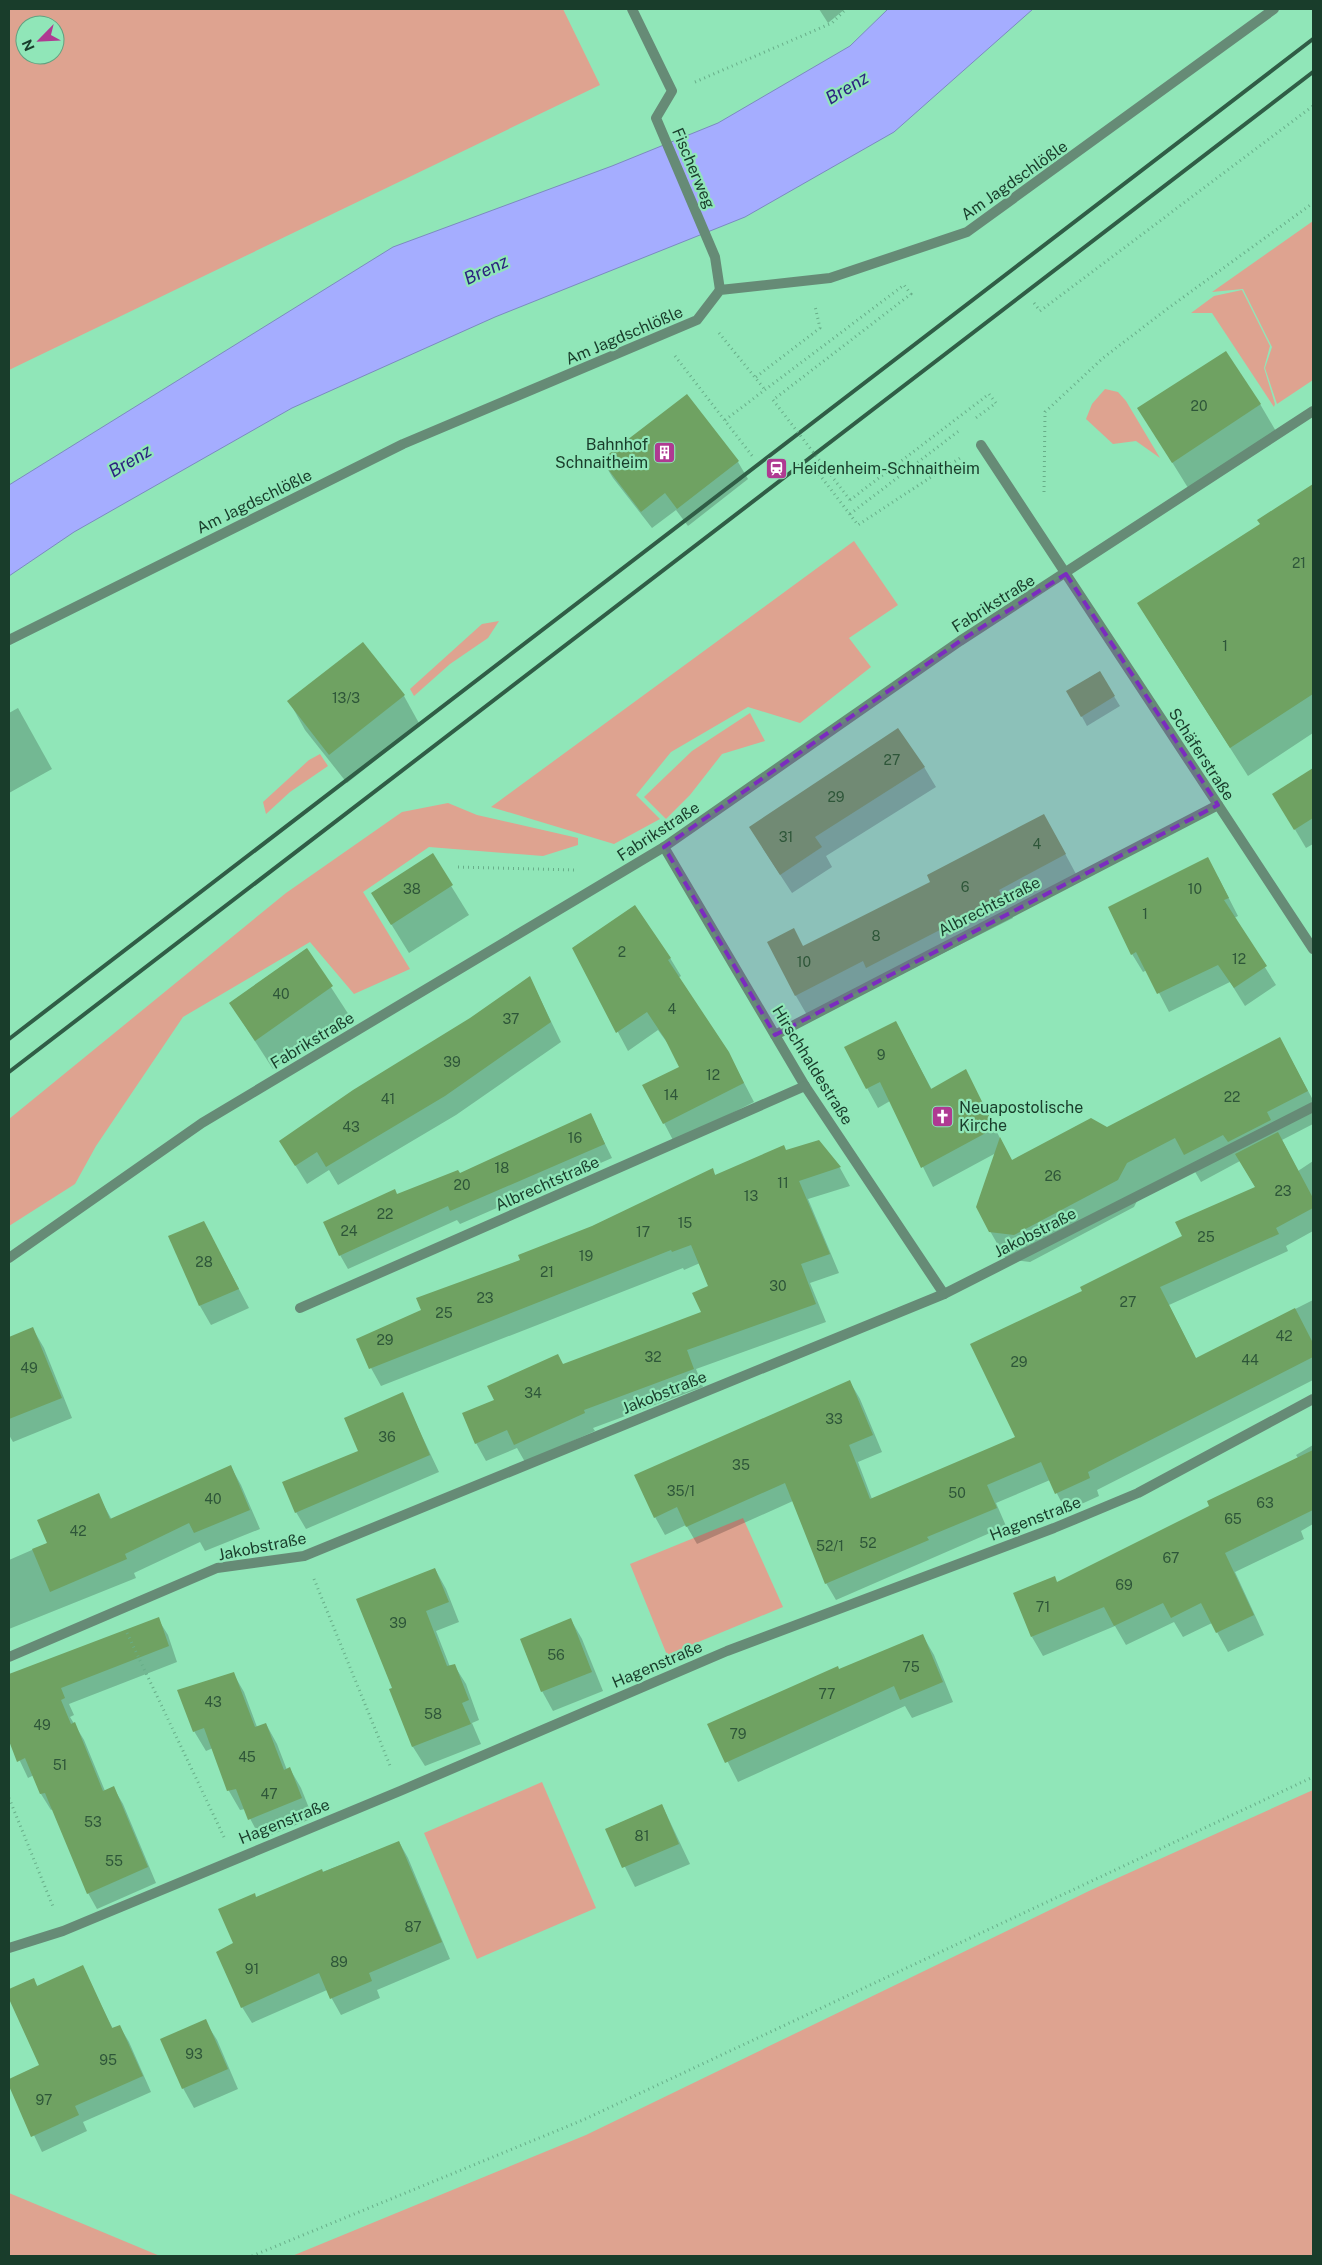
<svg xmlns="http://www.w3.org/2000/svg" width="1322" height="2265" font-family="'Public Sans',sans-serif">
<style>
.green{fill:#dea390;fill-rule:evenodd}
.water{fill:#a5adff;stroke:#7b8bbf}
.shadow{fill:#0003}
.building{fill:#6fa262}
.lines{fill:none;stroke-linecap:round;stroke-linejoin:round}
.path{stroke:#68ae89;stroke-width:3;stroke-dasharray:1 4;stroke-linecap:butt}
.service{stroke:#668b76;stroke-width:10}
.minor{stroke:#668b76;stroke-width:10}
.rail{stroke:#305d46;stroke-width:4}
.path-bridge{stroke:#68ae89;stroke-width:3;stroke-dasharray:1 4;stroke-linecap:butt}
.marked{fill:#7b2cbf;fill-opacity:0.2;stroke:#7b2cbf;stroke-width:4;stroke-dasharray:10 6;stroke-linejoin:round}
.labels{text-anchor:middle;stroke-width:4.5;stroke-linejoin:round;paint-order:stroke}
.number-label{font-size:14px;fill:#2e5639}
.street-label{font-size:16px;fill:#193d2b;stroke:#90e6b8}
.poi-label{font-size:16px;fill:#193d2b;stroke:#90e6b8;text-anchor:start}
.water-label{font-size:18px;font-style:italic;fill:#2c237f;stroke:#90e6b8}
</style>
<rect width="100%" height="100%" fill="#90e6b8"/>
<!-- green -->
<g class="green">
<path d="M9,9H563L600,85L9,370ZM25,25H55V55H25Z"/>
<polygon points="1313,221 1313,380 1277,404 1265,368 1272,347 1243,289 1212,292"/>
<polygon points="1242,290 1270,346 1264,368 1275,404 1274,407 1212,313 1191,313 1214,296"/>
<polygon points="1105,389 1118,392 1126,401 1160,458 1136,441 1113,444 1086,419 1092,404"/>
<polygon points="854,541 898,605 849,638 871,667 800,723 748,707 671,752 636,795 660,819 614,844 491,807"/>
<polygon points="499,621 488,638 450,664 414,696 410,689 482,624"/>
<polygon points="750,713 765,741 722,754 690,795 666,819 644,797 692,751"/>
<polygon points="320,754 328,766 290,792 266,814 263,802 309,760"/>
<polygon points="448,803 477,815 578,838 578,845 543,856 429,847 363,892 410,969 354,994 310,942 183,1017 96,1146 75,1184 9,1226 9,1119 286,893 402,812"/>
<polygon points="743,1518 783,1607 667,1655 630,1564"/>
<polygon points="542,1782 596,1908 477,1959 424,1833"/>
<polygon points="1313,1790 1313,2256 292,2256 586,2135 1091,1890"/>
<polygon points="9,2193 160,2256 9,2256"/>
</g>
<!-- water -->
<polygon class="water" points="888,9 1033,9 894,132 745,217 495,317 292,408 74,532 9,576 9,485 393,247 612,166 718,123 850,46"/>
<!-- shadow -->
<g class="shadow">
<polygon points="819,9 845,9 828,23"/>
<polygon points="1260,404 1277,433 1190,491 1139,409"/>
<polygon points="602,460 738,462 748,479 688,526 676,510 652,528 613,478"/>
<polygon points="1313,485 1313,733 1248,776 1156,632 1261,525 1259,521"/>
<polygon points="1099,672 1120,706 1087,726 1068,691"/>
<polygon points="404,696 420,725 347,783 305,730 289,701"/>
<polygon points="18,708 52,769 9,793 9,713"/>
<polygon points="924,767 936,787 826,856 832,867 792,893 762,847"/>
<polygon points="1313,769 1313,844 1306,848 1274,794"/>
<polygon points="1055,835 1076,874 1009,910 1013,918 878,986 807,1015 796,996 793,929 803,947"/>
<polygon points="432,855 469,915 409,953 372,893"/>
<polygon points="1218,877 1238,916 1234,918 1276,985 1245,1006 1230,982 1169,1012 1147,970 1143,972 1132,954"/>
<polygon points="306,949 349,1015 273,1069 230,1003"/>
<polygon points="574,949 670,958 681,976 678,978 728,1052 754,1102 674,1142 664,1123 680,1068 671,1048 658,1030 628,1051"/>
<polygon points="530,978 561,1042 456,1115 338,1185 329,1170 307,1184 292,1160 470,1019"/>
<polygon points="896,1023 932,1090 965,1071 1012,1161 1107,1129 1280,1039 1313,1100 1313,1124 1282,1140 1298,1171 1313,1161 1313,1231 1286,1246 1288,1251 1169,1305 1196,1359 1313,1300 1313,1380 1097,1490 1099,1496 1066,1511 1050,1480 996,1503 1006,1526 836,1600 826,1583 793,1501 697,1544 686,1525 665,1535 655,1517 850,1382 860,1399 882,1452 858,1462 872,1499 1016,1438 1084,1292 1183,1237 1256,1188 1240,1161 1201,1182 1191,1165 1142,1191 1134,1207 1030,1262 1006,1259 990,1231 996,1153 933,1187 890,1101 878,1108 867,1088"/>
<polygon points="591,1115 612,1158 460,1224 457,1220 348,1269 340,1255 397,1195 459,1174"/>
<polygon points="819,1141 840,1168 850,1186 808,1199 839,1273 810,1283 826,1322 696,1369 703,1387 593,1428 595,1431 525,1462 517,1448 486,1461 476,1443 563,1365 703,1313 709,1287 700,1263 684,1270 683,1268 381,1386 371,1368 422,1311 521,1260 712,1170 716,1176"/>
<polygon points="214,1242 249,1308 211,1325 200,1306"/>
<polygon points="33,1329 44,1348 72,1418 13,1442 9,1435 9,1339"/>
<polygon points="402,1394 439,1472 306,1529 296,1512 359,1452"/>
<polygon points="1313,1445 1313,1524 1301,1531 1304,1539 1235,1572 1264,1635 1228,1652 1212,1623 1183,1637 1174,1622 1126,1645 1115,1626 1043,1656 1032,1637 1057,1583 1211,1507 1298,1458 1296,1455"/>
<polygon points="231,1467 241,1485 260,1529 205,1551 200,1542 134,1573 136,1578 9,1629 9,1560 48,1543 98,1495 112,1520"/>
<polygon points="435,1569 446,1589 459,1622 436,1631 450,1667 454,1665 466,1684 479,1720 472,1723 481,1744 425,1766 413,1747 391,1690 394,1689"/>
<polygon points="158,1619 168,1635 177,1662 69,1704 74,1715 70,1717 84,1740 105,1791 113,1787 123,1804 156,1883 97,1909 88,1893 53,1809 51,1810 41,1794 34,1775 28,1778 9,1738 9,1679"/>
<polygon points="571,1620 582,1639 603,1691 553,1711 542,1691"/>
<polygon points="923,1636 934,1655 953,1702 912,1718 905,1706 738,1782 709,1725"/>
<polygon points="233,1673 244,1692 257,1727 266,1724 277,1744 287,1770 290,1769 301,1788 313,1818 261,1839 245,1809 240,1810 229,1791 213,1748 206,1751 194,1731"/>
<polygon points="662,1805 690,1864 635,1887 606,1829"/>
<polygon points="399,1842 408,1858 450,1959 377,1990 380,1998 341,2015 327,1990 252,2023 242,2007 234,1944 256,1898"/>
<polygon points="82,1967 113,2029 120,2027 129,2042 151,2092 83,2122 87,2131 42,2152 9,2083 9,2080 41,2066 9,1996 9,1990 33,1979 38,1987"/>
<polygon points="205,2021 217,2040 238,2089 194,2108 183,2088"/>
</g>
<!-- building -->
<g class="building">
<polygon points="1226,351 1261,404 1172,463 1137,408"/>
<polygon points="687,394 739,461 677,509 665,493 641,512 601,460"/>
<polygon points="1313,484 1313,694 1230,748 1137,603 1260,524 1257,520"/>
<polygon points="363,642 405,695 329,755 287,701"/>
<polygon points="1100,671 1115,696 1081,717 1066,691"/>
<polygon points="898,728 925,767 815,837 822,847 780,875 749,827"/>
<polygon points="1313,768 1313,818 1294,830 1272,794"/>
<polygon points="1044,814 1066,854 999,890 1002,898 866,968 863,961 795,996 767,942 794,928 803,946 930,882 927,875"/>
<polygon points="433,853 453,885 391,925 371,893"/>
<polygon points="1208,857 1229,898 1224,900 1267,966 1234,988 1218,965 1157,994 1136,952 1131,955 1108,907"/>
<polygon points="635,905 671,958 668,960 729,1052 744,1083 663,1124 642,1085 679,1067 665,1039 647,1012 616,1033 572,948"/>
<polygon points="307,948 333,986 255,1041 229,1003"/>
<polygon points="530,976 551,1022 445,1096 326,1167 317,1152 295,1166 279,1141 353,1090 470,1018"/>
<polygon points="896,1021 931,1089 966,1069 995,1128 921,1168 880,1082 866,1089 844,1047"/>
<polygon points="1280,1037 1308,1091 1267,1112 1271,1120 1228,1142 1223,1135 1184,1155 1175,1138 1127,1163 1118,1180 1014,1235 989,1232 976,1207 1000,1137 1012,1160 1091,1118 1107,1127"/>
<polygon points="591,1113 605,1144 450,1211 448,1206 339,1256 323,1222 395,1189 397,1194 458,1170 460,1173"/>
<polygon points="1278,1132 1313,1198 1313,1208 1276,1228 1279,1234 1160,1287 1196,1358 1295,1308 1313,1343 1313,1357 1088,1472 1090,1478 1055,1494 1041,1462 987,1485 997,1508 927,1537 929,1540 825,1584 785,1483 686,1527 677,1507 654,1518 634,1475 850,1380 873,1435 849,1445 870,1499 1015,1437 970,1344 1082,1291 1080,1287 1182,1236 1175,1222 1255,1187 1235,1154"/>
<polygon points="819,1140 841,1167 799,1181 830,1254 801,1264 816,1304 687,1350 694,1369 584,1410 585,1413 514,1445 507,1430 475,1444 462,1413 494,1400 487,1386 558,1354 563,1364 701,1312 692,1293 708,1286 691,1245 672,1252 671,1250 369,1369 356,1339 421,1310 416,1298 520,1260 518,1255 592,1226 713,1168 715,1175 784,1145 786,1150"/>
<polygon points="204,1221 239,1289 199,1306 168,1236"/>
<polygon points="33,1327 62,1398 9,1419 9,1337"/>
<polygon points="403,1392 430,1455 295,1513 282,1482 358,1451 344,1418"/>
<polygon points="1313,1450 1313,1510 1225,1553 1254,1615 1216,1633 1201,1603 1171,1618 1163,1603 1114,1626 1104,1607 1031,1637 1013,1593 1055,1576 1057,1582 1209,1506 1207,1501"/>
<polygon points="231,1465 250,1510 194,1533 189,1523 125,1554 127,1559 50,1592 32,1549 47,1543 37,1520 99,1493 110,1519"/>
<polygon points="435,1568 449,1602 426,1611 447,1666 455,1664 469,1700 462,1703 471,1724 412,1747 389,1689 392,1688 356,1599"/>
<polygon points="159,1617 169,1646 61,1688 65,1698 61,1700 71,1724 75,1722 103,1791 114,1786 148,1867 87,1894 45,1793 40,1794 25,1758 17,1762 9,1741 9,1674"/>
<polygon points="571,1618 592,1672 541,1692 520,1639"/>
<polygon points="923,1634 943,1682 900,1700 894,1686 725,1763 707,1724 838,1666 839,1669"/>
<polygon points="234,1672 255,1727 266,1723 284,1770 290,1767 302,1798 248,1820 236,1789 227,1791 204,1728 193,1732 177,1690"/>
<polygon points="662,1804 679,1844 622,1868 605,1829"/>
<polygon points="399,1841 442,1942 369,1973 372,1981 330,1999 319,1973 241,2008 216,1952 233,1943 218,1909 255,1893 256,1897 322,1869 323,1872"/>
<polygon points="83,1965 112,2028 120,2025 143,2076 75,2106 79,2115 31,2137 9,2086 9,2079 39,2065 9,1999 9,1989 34,1978 37,1986"/>
<polygon points="206,2019 228,2069 182,2089 160,2039"/>
</g>
<g class="lines">
<!-- path -->
<g class="path">
<polyline points="695,82 832,23 846,9"/>
<polyline points="1034,303 1040,311 1313,106"/>
<polyline points="719,333 766,391"/>
<polyline points="675,356 753,457"/>
<polyline points="756,377 820,328 815,306"/>
<polyline points="725,420 904,285 911,294 773,400"/>
<polyline points="816,470 858,525 960,458"/>
<polyline points="1044,492 1045,412 1103,358 1167,309 1313,203"/>
<polyline points="850,500 989,394 996,403 973,420"/>
<polyline points="850,514 960,430"/>
<polyline points="458,867 574,870"/>
<polyline points="314,1579 391,1768"/>
<polyline points="127,1633 224,1837"/>
<polyline points="9,1798 54,1909"/>
<polyline points="252,2256 583,2120 1313,1777"/>
</g>
<!-- service -->
<polyline class="service" points="981,445 1066,574"/>
<!-- minor -->
<g class="minor">
<polyline points="632,9 672,91 656,118 715,257 720,290"/>
<polyline points="1066,574 1313,949"/>
<polyline points="9,640 403,444 697,320 720,290 830,278 967,232 1274,9"/>
<polyline points="664,847 805,1086 944,1294"/>
<polyline points="775,1035 1218,805"/>
<polyline points="9,1258 202,1123 664,847 960,641 1313,411"/>
<polyline points="300,1308 805,1086"/>
<polyline points="9,1657 217,1568 304,1556 944,1294 1313,1107"/>
<polyline points="9,1948 63,1931 400,1791 727,1651 1054,1528 1138,1493 1313,1399"/>
</g>
<!-- rail -->
<g class="rail">
<polyline points="9,1039 1313,39"/>
<polyline points="9,1072 1313,72"/>
</g>
<!-- path-bridge -->
<polyline class="path-bridge" points="773,400 850,500"/>
</g>
<!-- marked area -->
<path class="marked" d="M1066,574L1218,805L775,1035L664,847L960,641Z"/>
<!-- icons -->
<defs>
<symbol id="building-square" viewBox="-11 -11 22 22"><rect x="-9" y="-9" width="18" height="18" rx="4" fill="#af3a92" stroke="#90e6b8"/><path d="M-4-6H4V6H1V3H-1V6H-4ZM-2.5-4.3h1.7v1.8h-1.7ZM.8-4.3h1.7v1.8H.8ZM-2.5-1h1.7V.8h-1.7ZM.8-1h1.7V.8H.8Z" fill="#fff"/></symbol>
<symbol id="station-square" viewBox="-11 -11 22 22"><rect x="-9" y="-9" width="18" height="18" rx="4" fill="#af3a92" stroke="#90e6b8"/><path d="M-3-6H3Q5-6 5-4V2Q5 4 3 4L4.5 6H3L1.5 4h-3L-3 6H-4.5L-3 4Q-5 4-5 2V-4Q-5-6-3-6ZM-3.5-4v3h7v-3ZM-3.5 1v1.5H-2V1ZM2 1v1.5H3.5V1Z" fill="#fff"/></symbol>
<symbol id="church-square" viewBox="-11 -11 22 22"><rect x="-9" y="-9" width="18" height="18" rx="4" fill="#af3a92" stroke="#90e6b8"/><path d="M-1.2-6h2.4v3.5h3.3v2.4h-3.3V6h-2.4V-.1h-3.3v-2.4h3.3Z" fill="#fff"/></symbol>
</defs>
<g fill-rule="evenodd">
<use href="#building-square" x="652" y="440" width="25" height="25"/>
<use href="#station-square" x="764" y="456" width="25" height="25"/>
<use href="#church-square" x="930" y="1104" width="25" height="25"/>
</g>
<g class="labels">
<!-- number labels -->
<g class="number-label">
<text x="1199" y="411">20</text>
<text x="1299" y="568">21</text>
<text x="1225" y="651">1</text>
<text x="346" y="703">13/3</text>
<text x="892" y="765">27</text>
<text x="836" y="802">29</text>
<text x="786" y="842">31</text>
<text x="1037" y="849">4</text>
<text x="965" y="892">6</text>
<text x="412" y="894">38</text>
<text x="1195" y="894">10</text>
<text x="1145" y="919">1</text>
<text x="876" y="941">8</text>
<text x="622" y="957">2</text>
<text x="1239" y="964">12</text>
<text x="804" y="967">10</text>
<text x="281" y="999">40</text>
<text x="672" y="1014">4</text>
<text x="511" y="1024">37</text>
<text x="881" y="1060">9</text>
<text x="452" y="1067">39</text>
<text x="713" y="1080">12</text>
<text x="671" y="1100">14</text>
<text x="1232" y="1102">22</text>
<text x="388" y="1104">41</text>
<text x="351" y="1132">43</text>
<text x="575" y="1143">16</text>
<text x="502" y="1173">18</text>
<text x="1053" y="1181">26</text>
<text x="783" y="1188">11</text>
<text x="462" y="1190">20</text>
<text x="1283" y="1196">23</text>
<text x="751" y="1201">13</text>
<text x="385" y="1219">22</text>
<text x="685" y="1228">15</text>
<text x="349" y="1236">24</text>
<text x="643" y="1237">17</text>
<text x="1206" y="1242">25</text>
<text x="586" y="1261">19</text>
<text x="204" y="1267">28</text>
<text x="547" y="1277">21</text>
<text x="778" y="1291">30</text>
<text x="485" y="1303">23</text>
<text x="1128" y="1307">27</text>
<text x="444" y="1318">25</text>
<text x="1284" y="1341">42</text>
<text x="385" y="1345">29</text>
<text x="653" y="1362">32</text>
<text x="1250" y="1365">44</text>
<text x="1019" y="1367">29</text>
<text x="29" y="1373">49</text>
<text x="533" y="1398">34</text>
<text x="834" y="1424">33</text>
<text x="387" y="1442">36</text>
<text x="741" y="1470">35</text>
<text x="681" y="1496">35/1</text>
<text x="957" y="1498">50</text>
<text x="213" y="1504">40</text>
<text x="1265" y="1508">63</text>
<text x="1233" y="1524">65</text>
<text x="78" y="1536">42</text>
<text x="868" y="1548">52</text>
<text x="830" y="1551">52/1</text>
<text x="1171" y="1563">67</text>
<text x="1124" y="1590">69</text>
<text x="1043" y="1612">71</text>
<text x="398" y="1628">39</text>
<text x="556" y="1660">56</text>
<text x="911" y="1672">75</text>
<text x="827" y="1699">77</text>
<text x="213" y="1707">43</text>
<text x="433" y="1719">58</text>
<text x="42" y="1730">49</text>
<text x="738" y="1739">79</text>
<text x="247" y="1762">45</text>
<text x="60" y="1770">51</text>
<text x="269" y="1799">47</text>
<text x="93" y="1827">53</text>
<text x="642" y="1841">81</text>
<text x="114" y="1866">55</text>
<text x="413" y="1932">87</text>
<text x="339" y="1967">89</text>
<text x="252" y="1974">91</text>
<text x="194" y="2059">93</text>
<text x="108" y="2065">95</text>
<text x="44" y="2105">97</text>
</g>
<!-- street labels -->
<g class="street-label">
<text transform="translate(694 168) rotate(67)" y="6">Fischerweg</text>
<text transform="translate(1014 180) rotate(-35)" y="6">Am Jagdschlößle</text>
<text transform="translate(624 335) rotate(-23)" y="6">Am Jagdschlößle</text>
<text transform="translate(254 501) rotate(-26)" y="6">Am Jagdschlößle</text>
<text transform="translate(993 603) rotate(-32)" y="6">Fabrikstraße</text>
<text transform="translate(1202 754) rotate(57)" y="6">Schäferstraße</text>
<text transform="translate(658 831) rotate(-33)" y="6">Fabrikstraße</text>
<text transform="translate(989 906) rotate(-27)" y="6">Albrechtstraße</text>
<text transform="translate(312 1040) rotate(-31)" y="6">Fabrikstraße</text>
<text transform="translate(813 1065) rotate(58)" y="6">Hirschhaldestraße</text>
<text transform="translate(547 1183) rotate(-24)" y="6">Albrechtstraße</text>
<text transform="translate(1035 1232) rotate(-27)" y="6">Jakobstraße</text>
<text transform="translate(664 1392) rotate(-22)" y="6">Jakobstraße</text>
<text transform="translate(1035 1518) rotate(-21)" y="6">Hagenstraße</text>
<text transform="translate(262 1546) rotate(-11)" y="6">Jakobstraße</text>
<text transform="translate(657 1664) rotate(-23)" y="6">Hagenstraße</text>
<text transform="translate(284 1821) rotate(-22)" y="6">Hagenstraße</text>
</g>
<!-- poi labels -->
<g class="poi-label">
<text x="648" y="450" text-anchor="end">Bahnhof<tspan x="648" dy="18">Schnaitheim</tspan></text>
<text x="792" y="474">Heidenheim-Schnaitheim</text>
<text x="959" y="1113">Neuapostolische<tspan x="959" dy="18">Kirche</tspan></text>
</g>
<!-- water labels -->
<g class="water-label">
<text transform="translate(847 88) rotate(-31)" y="6">Brenz</text>
<text transform="translate(486 270) rotate(-25)" y="6">Brenz</text>
<text transform="translate(130 461) rotate(-31)" y="6">Brenz</text>
</g>
</g>
<!-- border -->
<rect width="1322" height="2265" fill="none" stroke="#193d2b" stroke-width="20"/>
<!-- north arrow -->
<g transform="translate(40 40) rotate(246)"><circle r="24" fill="#90e6b8" stroke="#60a280"/>
<path d="M0-4L9 19L0 12L-9 19Z" fill="#af3a92"/>
<text y="-8" font-size="14" font-weight="bold" text-anchor="middle" fill="#193d2b">N</text>
</g>
</svg>
